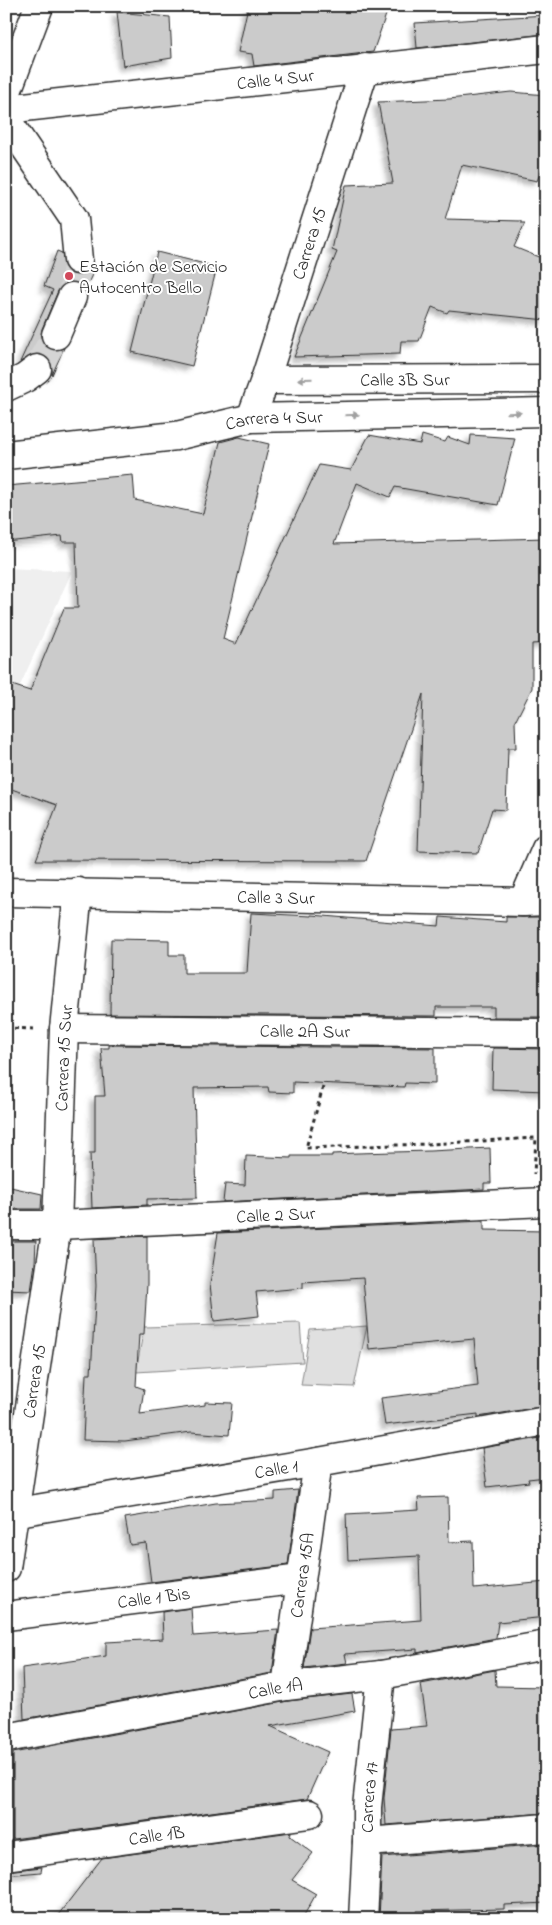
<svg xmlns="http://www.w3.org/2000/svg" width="552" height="1925" font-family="'Indie Flower',sans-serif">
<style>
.built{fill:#efefef}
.green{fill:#e0e0e0;stroke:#868686}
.building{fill:#cbcbcb;stroke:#2b2b2b;filter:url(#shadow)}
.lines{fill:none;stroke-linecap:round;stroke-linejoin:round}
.minor-tunnel{stroke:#d5d5d5;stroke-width:28;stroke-dasharray:28 14;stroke-linecap:butt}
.minor-casing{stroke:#2b2b2b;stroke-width:31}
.major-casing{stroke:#2b2b2b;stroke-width:31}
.path{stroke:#2b2b2b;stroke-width:3;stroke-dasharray:4 4;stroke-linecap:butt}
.minor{stroke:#fff;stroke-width:28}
.major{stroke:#fff;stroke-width:28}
.oneway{fill:#a0a0a0}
.poi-dot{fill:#d1495b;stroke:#fff;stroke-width:2}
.labels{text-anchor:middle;stroke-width:4;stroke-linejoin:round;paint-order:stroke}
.street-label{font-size:18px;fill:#2b2b2b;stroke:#fff}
.poi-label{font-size:18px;fill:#2b2b2b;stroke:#fff;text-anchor:start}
</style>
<defs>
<filter id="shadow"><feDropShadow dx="-4.5" dy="4.5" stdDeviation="2.5" flood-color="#0004"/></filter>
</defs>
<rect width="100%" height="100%" fill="#fff"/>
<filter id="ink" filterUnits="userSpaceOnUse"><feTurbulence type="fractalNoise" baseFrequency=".02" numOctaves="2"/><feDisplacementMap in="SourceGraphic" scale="10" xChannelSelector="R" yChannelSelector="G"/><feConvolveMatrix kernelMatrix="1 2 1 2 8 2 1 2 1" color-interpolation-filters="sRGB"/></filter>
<g filter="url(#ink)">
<!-- built -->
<polygon class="built" points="6,568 72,571 19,688 6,726"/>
<!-- green -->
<g class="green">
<polygon points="300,1323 303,1362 136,1372 144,1327"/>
<polygon points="367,1326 354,1387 301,1385 310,1330"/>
</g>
<!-- building -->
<g class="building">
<polygon points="248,6 389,6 373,52 254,66 252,54 238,52"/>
<polygon points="117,12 170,17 172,58 123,66"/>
<polygon points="546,15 546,34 417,48 415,23"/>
<polygon points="511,92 546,95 546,159 537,181 462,165 445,219 521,221 521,223 525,223 514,247 546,260 546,320 449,310 447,313 432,307 419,341 401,341 400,354 294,357 337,252 332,250 346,185 393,183 378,102 449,99"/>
<polygon points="57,251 62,253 65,269 72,274 80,275 87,272 92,266 96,267 85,289 78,282 70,282 62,285 58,291 42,329 41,337 44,345 50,350 57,350 64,348 52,375 52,367 50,360 43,354 35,354 20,362 53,290 44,286"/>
<polygon points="157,252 217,267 192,366 132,352"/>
<polygon points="369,435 420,444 422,435 445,442 448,437 470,445 471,435 515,438 498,505 395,487 390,497 357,483 334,544 546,538 546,643 532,644 532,688 515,722 516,748 508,748 506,810 492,809 478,853 418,851 423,694 366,861 36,860 57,805 6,787 6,683 30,691 64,608 78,608 76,542 63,542 62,536 6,542 6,486 133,475 135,500 203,514 220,442 239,437 269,444 223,639 236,644 319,465 351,470"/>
<polygon points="251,913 312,916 312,915 439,926 440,917 506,922 506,917 546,917 545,1017 494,1017 494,1007 436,1007 436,1016 110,1014 111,939 169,940 169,955 184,955 184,973 247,973"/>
<polygon points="109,1045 435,1048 435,1084 405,1083 404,1087 293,1082 293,1093 269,1092 268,1087 194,1088 197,1198 147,1199 147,1205 92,1208 90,1153 95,1153 95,1096 105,1096 101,1048 109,1048"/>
<polygon points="493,1048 546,1049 546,1091 492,1089"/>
<polygon points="490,1148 491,1183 484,1183 484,1189 223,1202 225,1184 245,1185 246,1156 291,1158 291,1156 332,1156 332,1154 358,1153 430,1151"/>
<polygon points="6,1186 42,1194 41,1209 6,1209"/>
<polygon points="484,1221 484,1230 546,1231 546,1406 478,1417 478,1414 385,1425 381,1398 478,1386 474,1339 369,1349 363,1278 303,1282 303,1288 256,1292 259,1316 214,1321 210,1284 218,1233"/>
<polygon points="147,1236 147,1284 144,1334 139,1334 136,1386 144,1389 140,1414 205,1405 205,1402 232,1403 229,1435 191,1432 125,1441 83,1440 86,1374 91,1374 96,1286 94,1239"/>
<polygon points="6,1241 36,1241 35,1263 31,1291 6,1290"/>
<polygon points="546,1437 546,1477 528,1479 529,1482 487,1487 482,1448"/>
<polygon points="298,1490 288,1565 151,1582 146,1543 130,1545 125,1518 216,1503 275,1500 275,1492"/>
<polygon points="448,1497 449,1542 473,1541 474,1589 546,1582 546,1617 498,1622 496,1638 417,1653 417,1649 345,1654 347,1663 304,1668 310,1628 421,1620 419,1556 348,1560 346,1514 419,1510 418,1498"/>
<polygon points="191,1608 193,1636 278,1630 272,1673 24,1719 22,1668 106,1656 106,1642 163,1639 162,1612"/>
<polygon points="495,1670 496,1686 546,1687 546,1813 386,1825 384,1798 391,1729 427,1726 421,1684"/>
<polygon points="352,1694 355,1711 270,1726 328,1752 307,1799 13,1839 13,1753 288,1701"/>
<polygon points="291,1832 290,1836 313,1853 292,1880 316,1894 302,1919 55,1919 102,1858"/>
<polygon points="546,1844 546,1903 504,1905 504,1909 417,1911 418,1919 379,1919 382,1857"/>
<polygon points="42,1867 41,1872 6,1875 6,1871"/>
</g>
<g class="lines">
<!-- minor-tunnel -->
<g class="minor-tunnel">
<polyline points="72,297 78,260"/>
<polyline points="37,369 56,335"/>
</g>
<defs>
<g id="minor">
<path id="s1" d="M6,109L546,49"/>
<polyline points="6,119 74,219 78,260"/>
<polyline points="56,335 72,297"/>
<path id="s2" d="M265,380L546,379"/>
<polyline points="6,387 25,378 37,369"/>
<path id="s3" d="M251,418L265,380L365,68"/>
<path id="s4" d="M6,455L176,436L251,418L546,412"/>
<path id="s5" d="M6,892L523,902L546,901"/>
<polyline points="523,902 546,849"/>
<path id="s6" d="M64,1029L546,1033"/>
<path id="s7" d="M6,1225H57L546,1202"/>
<path id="s8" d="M6,1514L318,1462L546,1421"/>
<path id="s9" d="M6,1568L57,1225L64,1029L78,892"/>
<path id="s10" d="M6,1616L301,1579"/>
<path id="s11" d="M286,1686L318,1462"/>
<path id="s12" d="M6,1738L286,1686L381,1675L546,1645"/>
<polyline points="367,1842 546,1828"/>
<path id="s13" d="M6,1856L309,1814"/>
<path id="s14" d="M363,1919L367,1842V1807L381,1675"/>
</g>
<polyline id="major" points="6,94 39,6"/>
</defs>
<!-- minor casing -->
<use href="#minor" class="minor-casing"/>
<!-- major casing -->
<use href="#major" class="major-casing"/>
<!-- path -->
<g class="path">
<polyline points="6,1028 34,1029"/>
<polyline points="323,1087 306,1148 428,1144 536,1138 534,1174"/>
</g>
<!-- minor -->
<use href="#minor" class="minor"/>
<!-- major -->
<use href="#major" class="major"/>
</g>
<!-- one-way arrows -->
<defs><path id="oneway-solid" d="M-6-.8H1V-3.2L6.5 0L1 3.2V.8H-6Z" transform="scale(1.25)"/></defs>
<g class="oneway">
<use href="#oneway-solid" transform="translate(305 379) rotate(179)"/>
<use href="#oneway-solid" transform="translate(514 413) rotate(-1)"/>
<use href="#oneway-solid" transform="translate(352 415) rotate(-1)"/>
</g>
</g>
<!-- markers -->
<circle class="poi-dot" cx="69" cy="276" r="5"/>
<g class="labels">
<!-- street labels -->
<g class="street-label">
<text dy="6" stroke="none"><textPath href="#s1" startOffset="271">Calle 4 Sur</textPath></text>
<text dy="6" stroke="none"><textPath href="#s3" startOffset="184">Carrera 15</textPath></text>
<text dy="6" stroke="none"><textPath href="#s2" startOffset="140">Calle 3B Sur</textPath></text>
<text dy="6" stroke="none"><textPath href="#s4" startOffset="271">Carrera 4 Sur</textPath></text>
<text dy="6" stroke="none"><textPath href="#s5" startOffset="270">Calle 3 Sur</textPath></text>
<text dy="6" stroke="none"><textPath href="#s6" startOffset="241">Calle 2A Sur</textPath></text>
<text dy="6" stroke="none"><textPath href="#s9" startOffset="514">Carrera 15 Sur</textPath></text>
<text dy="6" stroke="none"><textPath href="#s7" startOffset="270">Calle 2 Sur</textPath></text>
<text dy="6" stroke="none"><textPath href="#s9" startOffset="189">Carrera 15</textPath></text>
<text dy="6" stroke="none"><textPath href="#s8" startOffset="274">Calle 1</textPath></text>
<text dy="6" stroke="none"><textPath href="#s11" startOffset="112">Carrera 15A</textPath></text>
<text dy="6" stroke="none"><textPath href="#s10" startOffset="149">Calle 1 Bis</textPath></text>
<text dy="6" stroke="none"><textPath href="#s12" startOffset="274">Calle 1A</textPath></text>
<text dy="6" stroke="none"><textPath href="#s14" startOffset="122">Carrera 17</textPath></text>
<text dy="6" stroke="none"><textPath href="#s13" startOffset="152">Calle 1B</textPath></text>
</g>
<!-- poi labels -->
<g class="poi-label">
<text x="79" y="272">Estación de Servicio<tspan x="79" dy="21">Autocentro Bello</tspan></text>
</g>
</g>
<!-- margin -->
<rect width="552" height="1925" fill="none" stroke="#fff" stroke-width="25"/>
<rect x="12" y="12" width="527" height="1900" fill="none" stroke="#2b2b2b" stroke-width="2" filter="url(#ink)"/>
</svg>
